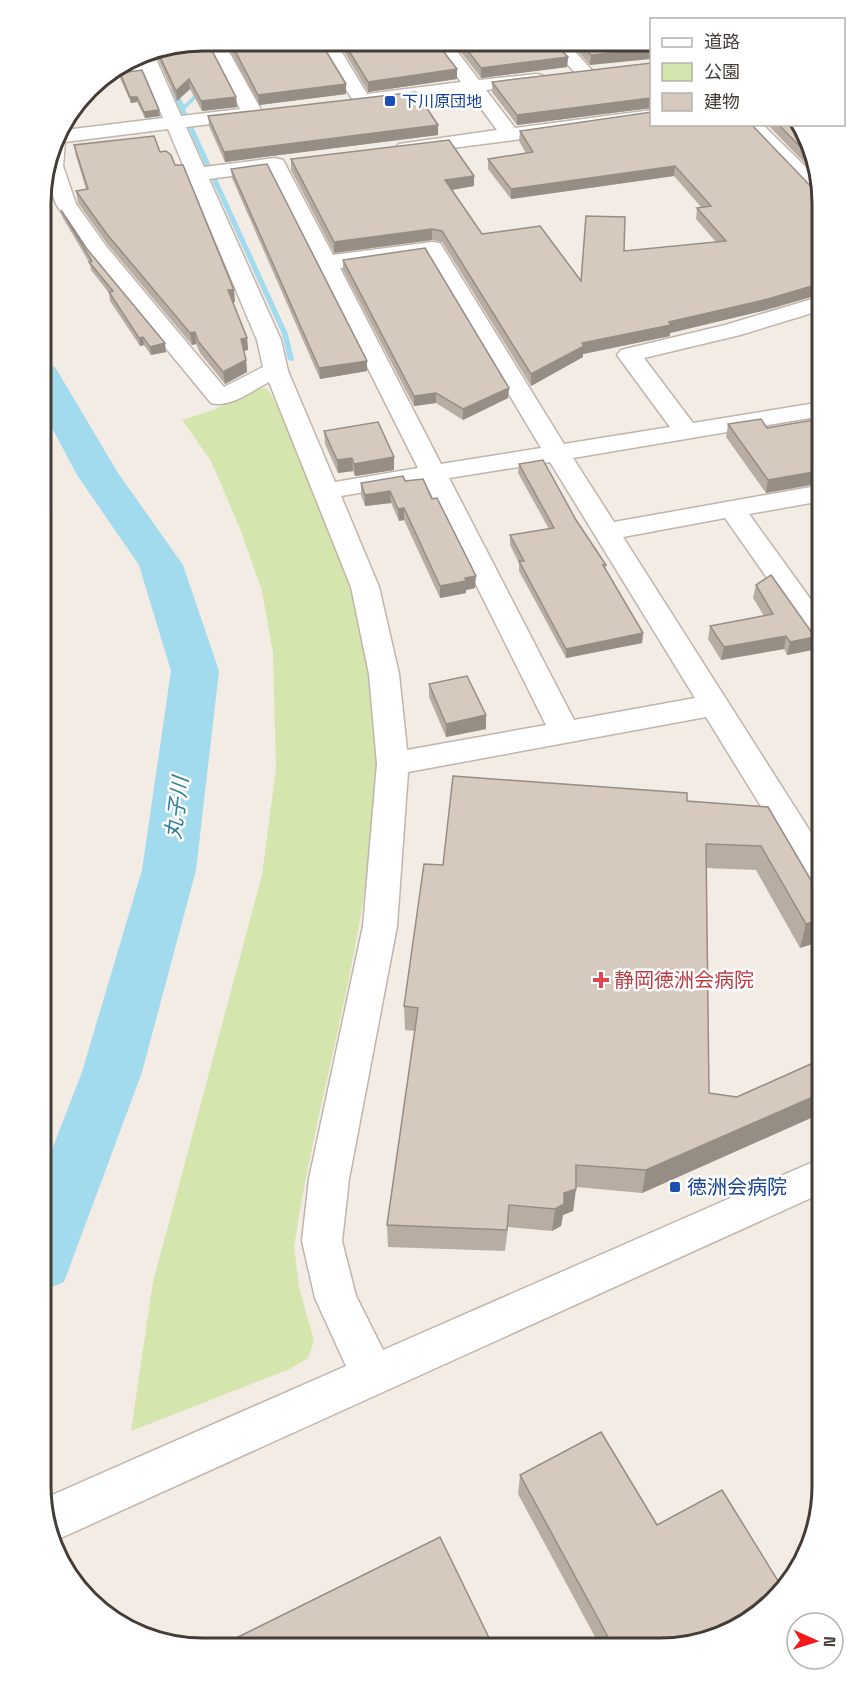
<svg xmlns="http://www.w3.org/2000/svg" width="863" height="1689" font-family="'Space Grotesk','Noto Sans JP',sans-serif">
<style>
.green{fill:#d5e5ae}
.lines{fill:none;stroke-linecap:round;stroke-linejoin:round}
.stream{fill:#a2daee;fill-rule:evenodd}
.river{fill:#a2daee;fill-rule:evenodd}
.minor-casing{stroke:#c0b5aa;stroke-width:3}
.minor{fill:#fff;fill-rule:evenodd}
.wall{fill:#b8ada3}
.shaded-wall{fill:#968d84}
.building{fill:#d6c9bd;stroke:#968d84;stroke-width:1.5}
.transit-dot{fill:#1a4fb4;stroke:#fff;stroke-width:2}
.health-dot{fill:#e0444e;stroke:#fff;stroke-width:2}
.labels{text-anchor:middle;stroke-width:5;stroke-linejoin:round;paint-order:stroke}
.far-transit-label{font-size:16px;fill:#164399;stroke:#fff;text-anchor:start}
.health-label{font-size:20px;fill:#be3a42;stroke:#fff;text-anchor:start}
.transit-label{font-size:20px;fill:#164399;stroke:#fff;text-anchor:start}
.water-label{font-size:21px;font-style:italic;fill:#2e7f9c;stroke:#fff}
.rim{fill:none;stroke:#443c35;stroke-width:3}
</style>
<rect width="100%" height="100%" fill="#f2ece5"/>
<!-- green -->
<path class="green" d="M265,388C277,395 303,465 310,481C338,545 360,611 371,680C378,729 376,780 372,829C359,971 315,1107 294,1247L299,1287L314,1341L308,1358L290,1369L131,1431L153,1282L262,875L276,769L273,653L262,591L241,531L211,461L182,420L213,410L256,389Z"/>
<g class="lines">
<!-- stream -->
<polygon class="stream" points="174,88 177,90 184,105 195,94 205,91 208,93 199,96 185,109 288,334 294,360 293,361 288,360 282,334 171,90"/>
<!-- river -->
<polygon class="river" points="42,364 55,367 118,473 183,565 219,671 196,870 142,1072 64,1282 41,1291 41,1178 82,1072 142,870 171,671 139,565 77,475 42,409"/>
<defs>
<g id="minor">
<path d="M205,41H223L263,113L254,119L186,127L204,167L275,158L283,160L333,255L432,242L440,243L564,444L670,427L617,355L621,350L725,325L822,296V310L740,335L644,358L693,423L822,402V416L573,458L614,522L822,485V501L749,514L822,615V644L812,642L725,518L623,537L822,850V889L810,886L706,717L408,772L397,926L349,1179L342,1241L356,1296L383,1350L822,1158V1193L52,1542L43,1499L346,1366L315,1298L302,1241L309,1179L363,926L377,764L369,674L351,587L269,382C251,391 232,408 211,403L90,256L56,204L45,172L57,131L163,118L144,73L111,77L104,76L121,65L140,63L137,56L153,52L181,116L240,109ZM168,129L257,340L263,367L224,387L106,246L76,204L63,166L65,142ZM269,171L418,468L335,482L288,371L281,340L209,179ZM426,255L541,448L441,464L340,268ZM550,462L695,698L574,720L449,478ZM425,482L546,725L407,750L399,674L379,587L341,496Z"/>
<polygon points="317,41 335,41 367,94 461,82 432,42 450,42 479,80 536,74 542,75 545,79 542,83 486,90 515,128 652,110 652,122 406,154 396,148 399,144 497,130 469,92 362,106 355,104"/>
<polygon points="548,43 567,43 591,69 594,73 591,77 579,77"/>
<polygon points="742,124 762,124 819,180 822,200 814,198"/>
</g>
</defs>
<!-- minor casing -->
<use href="#minor" class="minor-casing"/>
<!-- minor -->
<use href="#minor" class="minor"/>
</g>
<!-- wall -->
<g class="wall">
<polygon points="203,40 236,97 237,107 202,111 190,89 177,101 154,50"/>
<polygon points="225,41 320,41 346,84 346,94 259,105"/>
<polygon points="338,41 436,42 457,79 368,92"/>
<polygon points="453,42 554,43 568,57 567,67 481,78"/>
<polygon points="570,43 651,43 590,65"/>
<polygon points="651,63 651,108 517,125 492,92 492,82"/>
<polygon points="120,73 160,116 145,118 137,102 131,103 120,78"/>
<polygon points="651,112 822,203 822,295 821,294 766,310 670,333 670,336 583,354 583,357 531,386 442,242 432,240 334,253 291,170 291,159 474,176 474,186 452,190 482,234 581,281 624,251 716,242 696,219 697,208 701,207 674,176 511,199 488,169 488,159 526,153 519,141 520,131"/>
<polygon points="208,116 438,135 225,162 209,126"/>
<polygon points="767,124 796,124 814,151 818,177"/>
<polygon points="74,145 160,152 235,302 233,302 247,338 248,350 244,351 246,360 247,372 225,384 200,353 196,344 192,345 108,245 78,203 76,191 86,189 76,156"/>
<polygon points="231,169 367,371 320,379 232,178"/>
<polygon points="61,210 87,249 166,352 151,355 144,345 140,346 110,301 109,293 91,270 90,264 63,218"/>
<polygon points="343,260 509,388 508,398 463,420 436,403 414,406 343,270"/>
<polygon points="822,423 822,475 818,476 816,484 766,493 726,437 728,424 767,428"/>
<polygon points="324,431 394,457 394,470 355,476 353,471 338,473 325,444"/>
<polygon points="519,464 576,520 606,565 605,570 643,633 642,643 566,658 519,571 519,563 510,545 510,535 549,529 518,473"/>
<polygon points="405,481 475,588 466,590 466,593 440,598 404,520 399,521 391,503 365,506 361,495 361,483"/>
<polygon points="822,558 822,585 812,571 814,560"/>
<polygon points="756,585 815,637 812,650 787,655 784,649 721,660 708,639 710,626 764,616 753,598"/>
<polygon points="429,684 486,715 486,729 446,737 429,697"/>
<polygon points="687,801 768,807 822,899 800,948 756,870 706,868 709,1093 737,1097 822,1059 822,1113 642,1193 576,1187 573,1211 563,1215 561,1226 552,1231 508,1227 505,1251 388,1247 387,1225 415,1031 405,1030 404,1006 443,865"/>
<polygon points="520,1475 657,1525 660,1648 601,1648 518,1494"/>
</g>
<!-- shaded-wall -->
<g class="shaded-wall">
<polygon points="651,49 651,59 590,65 591,55"/>
<polygon points="137,56 137,61 126,62"/>
<polygon points="568,57 567,67 481,78 481,68"/>
<polygon points="457,69 457,79 368,92 368,82"/>
<polygon points="189,79 190,89 177,101 176,91"/>
<polygon points="346,84 346,94 259,105 258,95"/>
<polygon points="130,97 137,97 137,102 131,103"/>
<polygon points="236,97 237,107 202,111 201,101"/>
<polygon points="651,98 651,108 517,125 517,115"/>
<polygon points="159,110 160,116 145,118 144,112"/>
<polygon points="438,125 438,135 225,162 224,152"/>
<polygon points="675,166 674,176 511,199 511,189"/>
<polygon points="474,176 474,186 445,191 445,180"/>
<polygon points="432,229 432,240 334,253 334,242"/>
<polygon points="822,283 821,294 766,310 670,333 670,336 583,354 583,357 531,386 531,374 582,343 669,322"/>
<polygon points="228,290 234,290 235,302 229,302"/>
<polygon points="195,332 196,344 192,345 190,333"/>
<polygon points="143,337 144,345 140,346 139,338"/>
<polygon points="247,338 248,350 242,351 241,339"/>
<polygon points="165,343 166,352 151,355 150,347"/>
<polygon points="246,360 247,372 225,384 223,372"/>
<polygon points="367,361 367,371 320,379 319,368"/>
<polygon points="509,388 508,398 463,420 463,409"/>
<polygon points="436,393 436,403 414,406 414,396"/>
<polygon points="394,457 394,470 355,476 354,464"/>
<polygon points="352,458 353,471 338,473 337,460"/>
<polygon points="822,463 822,475 818,476 816,484 766,493 768,480 814,464"/>
<polygon points="390,491 391,503 365,506 365,495"/>
<polygon points="404,508 404,520 399,521 398,509"/>
<polygon points="476,576 475,588 466,590 466,593 440,598 440,586 465,578"/>
<polygon points="643,633 642,643 566,658 566,649"/>
<polygon points="786,636 784,649 721,660 724,647"/>
<polygon points="815,637 812,650 787,655 790,642"/>
<polygon points="486,715 486,729 446,737 446,724"/>
<polygon points="822,919 822,941 800,948 806,924"/>
<polygon points="822,1093 822,1113 642,1193 646,1170"/>
<polygon points="576,1189 573,1211 563,1215 561,1226 552,1231 555,1209 564,1193"/>
</g>
<!-- building -->
<g class="building">
<polygon points="203,40 207,41 236,97 201,101 189,79 176,91 157,50"/>
<polygon points="230,41 320,41 346,84 258,95"/>
<polygon points="343,41 436,42 457,69 368,82"/>
<polygon points="461,42 554,43 568,57 481,68"/>
<polygon points="580,43 651,43 651,49 591,55"/>
<polygon points="651,63 651,98 517,115 492,82"/>
<polygon points="142,70 159,110 144,112 137,97 130,97 120,73"/>
<polygon points="416,92 438,125 224,152 208,116"/>
<polygon points="651,112 651,124 704,124 704,125 751,124 822,198 822,283 768,299 669,322 671,325 582,343 584,346 531,374 442,231 432,229 334,242 291,159 449,140 474,176 445,180 482,234 540,226 581,281 586,216 625,217 624,251 726,241 697,208 711,206 675,166 511,189 488,159 533,152 520,131"/>
<polygon points="778,124 796,124 814,151 816,163"/>
<polygon points="154,136 160,152 166,151 171,155 175,165 183,165 234,290 228,290 247,338 241,339 246,360 223,372 198,341 195,332 190,333 106,233 76,191 88,189 74,145"/>
<polygon points="267,164 367,361 319,368 231,169"/>
<polygon points="61,210 87,249 165,343 150,347 143,337 139,338 109,292 113,291 89,262 92,261"/>
<polygon points="425,248 509,388 463,409 436,393 414,396 343,260"/>
<polygon points="761,419 767,428 819,419 822,423 822,463 814,464 819,471 768,480 728,424"/>
<polygon points="378,422 394,457 354,464 352,458 337,460 324,431"/>
<polygon points="543,460 576,520 606,565 603,565 643,633 566,649 519,561 524,561 510,535 554,528 519,464"/>
<polygon points="403,476 405,481 423,479 432,499 437,498 476,576 465,578 466,581 440,586 404,508 398,509 390,491 365,495 361,483"/>
<polygon points="822,558 822,572 814,560"/>
<polygon points="771,575 815,637 790,642 786,636 724,647 710,626 773,614 756,585"/>
<polygon points="467,676 486,715 446,724 429,684"/>
<polygon points="453,776 687,793 687,801 768,807 822,899 822,919 806,924 761,846 706,844 709,1093 737,1097 822,1059 822,1093 646,1170 576,1165 576,1189 564,1193 564,1204 555,1209 509,1205 507,1230 387,1225 418,1008 404,1006 424,864 443,865"/>
<polygon points="601,1432 657,1525 722,1490 783,1589 712,1640 660,1648 614,1648 520,1475"/>
<polygon points="440,1537 494,1648 218,1647"/>
</g>
<!-- markers -->
<g class="transit-dot">
<rect x="384" y="95" width="12" height="12" rx="3"/>
<rect x="669" y="1181" width="12" height="12" rx="3"/>
</g>
<path class="health-dot" d="M598 971h6v6h6v6h-6v6h-6v-6h-6v-6h6z"/>
<g class="labels">
<!-- far-transit labels -->
<g class="far-transit-label">
<text x="402" y="107">下川原団地</text>
</g>
<!-- health labels -->
<g class="health-label">
<text x="614" y="987">静岡徳洲会病院</text>
</g>
<!-- transit labels -->
<g class="transit-label">
<text x="687" y="1194">徳洲会病院</text>
</g>
<!-- water labels -->
<g class="water-label">
<text transform="translate(177 808) rotate(-83)" y="7">丸子川</text>
</g>
</g>
<!-- crop -->
<path d="M0 0H863V1689H0ZM203 51H660A152 152 0 0 1 812 203V1486A152 152 0 0 1 660 1638H203A152 152 0 0 1 51 1486V203A152 152 0 0 1 203 51Z" fill="#fff" fill-rule="evenodd"/>
<path class="rim" d="M203 51H660A152 152 0 0 1 812 203V1486A152 152 0 0 1 660 1638H203A152 152 0 0 1 51 1486V203A152 152 0 0 1 203 51Z"/>
<!-- legend -->
<rect x="650" y="18" width="195" height="108" fill="#ffffff" stroke="#b4b1ae" stroke-width="1.5"/>
<rect x="662" y="38" width="30" height="9" fill="#ffffff" stroke="#b4b1ae" stroke-width="1.5"/>
<text x="704" y="48" font-size="18" fill="#443c35">道路</text>
<rect x="662" y="63" width="30" height="18" fill="#d5e5ae" stroke="#b4b1ae" stroke-width="1.5"/>
<text x="704" y="78" font-size="18" fill="#443c35">公園</text>
<rect x="662" y="93" width="30" height="18" fill="#d6c9bd" stroke="#b4b1ae" stroke-width="1.5"/>
<text x="704" y="108" font-size="18" fill="#443c35">建物</text>
<!-- north arrow -->
<g transform="translate(815 1641) rotate(93)"><circle r="28" fill="#ffffff" stroke="#b4b1ae" stroke-width="1.5"/>
<path d="M0-4.5L10 22L0 15L-10 22Z" fill="#f4191a"/>
<text y="-9" font-size="16" font-weight="bold" text-anchor="middle" fill="#443c35">N</text>
</g>
</svg>
